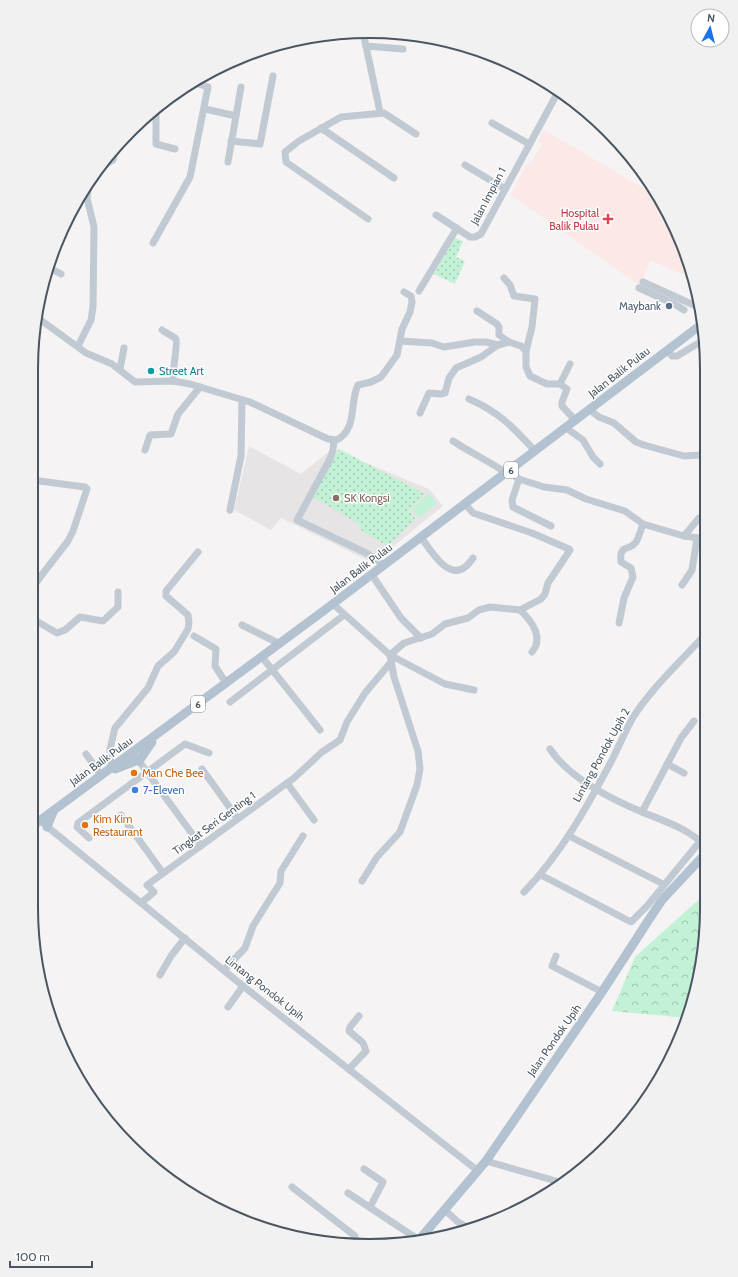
<svg xmlns="http://www.w3.org/2000/svg" width="738" height="1277" font-family="Cabin,sans-serif">
<style>
.education{fill:#e6e4e5}
.medical{fill:#fce8e6}
.grass{fill:url(#grass-dots)}
.forest{fill:url(#forest-crowns)}
.garden{fill:#c3f1d5}
.lines{fill:none;stroke-linecap:round;stroke-linejoin:round}
.minor{stroke:#c1cad2;stroke-width:7}
.major{stroke:#b3c2d1;stroke-width:9}
.health-dot{fill:#e0444e;stroke:#fff;stroke-width:1.5}
.service-dot{fill:#5c6f8a;stroke:#fff;stroke-width:1.5}
.culture-dot{fill:#0f9aa8;stroke:#fff;stroke-width:1.5}
.education-dot{fill:#8d6e63;stroke:#fff;stroke-width:1.5}
.food-dot{fill:#e8710a;stroke:#fff;stroke-width:1.5}
.shop-dot{fill:#3f7fe0;stroke:#fff;stroke-width:1.5}
.labels{text-anchor:middle;stroke-width:3;stroke-linejoin:round;paint-order:stroke}
.shield{fill:#fff;stroke:#808990;stroke-width:1}
.shield-label{font-size:10px;font-weight:bold;fill:#4a5661}
.street-label{font-size:11px;fill:#4a5661;stroke:#fff}
.health-label{font-size:11px;fill:#be3a42;stroke:#fff;text-anchor:end}
.service-label{font-size:11px;fill:#4e5e75;stroke:#fff;text-anchor:end}
.culture-label{font-size:11px;fill:#0d838f;stroke:#fff;text-anchor:start}
.education-label{font-size:11px;fill:#785e54;stroke:#fff;text-anchor:start}
.food-label{font-size:11px;fill:#c56008;stroke:#fff;text-anchor:start}
.shop-label{font-size:11px;fill:#366cbe;stroke:#fff;text-anchor:start}
.rim{fill:none;stroke:#4a5661;stroke-width:2}
</style>
<defs>
<pattern id="grass-dots" width="8" height="8" patternUnits="userSpaceOnUse"><rect width="8" height="8" fill="#c3f1d5"/><path d="M2 2h.1M6 6h.1" fill="none" stroke="#a0c6b0" stroke-width="1.8" stroke-linecap="round"/></pattern>
<pattern id="forest-crowns" width="20" height="18" patternUnits="userSpaceOnUse"><rect width="20" height="18" fill="#c3f1d5"/><path d="M2 6a3 3 0 1 1 6 0M12 15a3 3 0 1 1 6 0" fill="none" stroke="#a0c6b0"/></pattern>
</defs>
<rect width="100%" height="100%" fill="#f5f3f3"/>
<!-- education -->
<polygon class="education" points="249,446 301,474 332,449 429,489 443,506 373,563 281,518 271,530 234,510"/>
<!-- medical -->
<polygon class="medical" points="544,130 650,192 653,189 654,190 662,200 689,261 691,268 688,274 681,274 651,260 639,285 511,195 527,163 531,164 542,144 538,141"/>
<!-- grass -->
<g class="grass">
<polygon points="455,238 463,241 456,257 465,261 455,284 434,274"/>
<polygon points="339,449 425,494 408,510 415,519 388,546 362,531 359,524 312,496"/>
</g>
<!-- forest -->
<polygon class="forest" points="706,893 706,930 688,1018 612,1011 635,957"/>
<!-- garden -->
<polygon class="garden" points="429,494 437,503 419,518 411,509"/>
<g class="lines">
<!-- minor -->
<g class="minor">
<polyline points="363,32 380,112"/>
<polyline points="366,46 403,49"/>
<polyline points="156,109 156,144 175,149"/>
<polyline points="205,109 236,116"/>
<polyline points="492,123 529,144"/>
<polyline points="321,128 394,178"/>
<polyline points="231,141 260,144 273,76"/>
<polyline points="228,162 241,87"/>
<polyline points="465,165 505,189"/>
<polyline points="99,167 113,160 116,147"/>
<polyline points="436,215 470,237 475,237 481,234 559,90"/>
<polyline points="368,219 286,162 285,152 299,141 341,117 384,113 416,134"/>
<polyline points="153,243 190,177 208,87 192,82"/>
<polyline points="48,267 61,274"/>
<polyline points="504,278 510,285 514,296 535,299 532,327 526,351"/>
<polyline points="643,282 698,307"/>
<polyline points="639,288 676,305 684,310"/>
<polyline points="419,291 457,228"/>
<polyline points="477,311 497,324 499,327 499,335 509,342"/>
<path d="M38,318L86,353L112,364L135,382L173,381L190,384L250,402L328,439L337,440C358,428 349,403 358,385L371,382L381,377L397,355L402,329L410,312L412,302L411,296L404,292"/>
<path d="M162,330C166,333 173,336 176,339C178,342 172,374 173,381"/>
<polyline points="400,341 432,343 444,347 475,342 486,342 498,345 509,342 521,346 526,351 526,367 530,376 547,384 560,384 567,389 562,402 562,406 576,421"/>
<polyline points="78,346 91,320 93,307 94,227 87,198 89,180"/>
<polyline points="667,350 672,356 677,356 697,344"/>
<polyline points="120,369 124,348"/>
<polyline points="560,384 570,364"/>
<path d="M469,399C499,412 513,427 535,451"/>
<polyline points="590,410 599,417 614,423 636,442 644,445 684,456 701,455 706,458"/>
<polyline points="420,413 429,393 441,394 445,393 449,378 456,368 481,357 498,345"/>
<polyline points="566,428 583,440 593,457 600,464"/>
<polyline points="334,440 333,450 330,459 297,520 366,553 384,565"/>
<path d="M453,441C471,453 489,461 506,473"/>
<polyline points="145,450 150,435 171,434 178,414 200,387"/>
<polyline points="509,471 519,479 544,487 567,490 586,499 625,511 643,524 684,536 706,539"/>
<polyline points="519,479 512,500 513,507 551,526"/>
<polyline points="465,504 473,513 532,533 569,549 570,550 548,583 545,594 541,599 520,610 490,607 479,610 468,618 445,624 432,634 404,643 390,655 445,684 474,690"/>
<polyline points="230,510 241,456 242,400"/>
<polyline points="684,536 699,518 706,515"/>
<path d="M421,537C429,548 448,581 465,567C468,565 471,561 473,558"/>
<polyline points="372,575 401,618 421,638"/>
<polyline points="682,585 692,570 697,538"/>
<polyline points="31,589 68,541 73,531 87,489 85,487 32,480"/>
<polyline points="333,604 390,655 394,677 418,751 420,769 417,785 400,832 377,857 362,881"/>
<path d="M520,610C532,621 544,638 532,652"/>
<polyline points="31,618 57,633 65,630 80,617 103,621 118,607 118,592"/>
<path d="M619,623L624,598L633,577L631,568L621,562C619,543 629,552 636,542C639,537 641,529 643,524"/>
<polyline points="242,625 280,644"/>
<polyline points="194,636 216,649 215,666 226,683"/>
<polyline points="262,657 320,730"/>
<polyline points="230,702 344,615"/>
<path d="M550,749C569,778 611,799 642,812C666,822 688,828 706,847"/>
<polyline points="86,754 101,775"/>
<polyline points="136,757 201,846"/>
<polyline points="667,764 684,773"/>
<polyline points="111,768 110,749 115,728 148,688 158,666 174,652 188,629 189,623 188,615 166,596 166,591 198,552"/>
<polyline points="202,769 238,819"/>
<polyline points="287,783 314,820"/>
<polyline points="31,807 33,804 31,800"/>
<polyline points="642,812 681,738 694,721"/>
<polyline points="121,815 163,873"/>
<polyline points="44,824 243,986 478,1171"/>
<polyline points="569,836 663,884"/>
<polyline points="89,838 77,827 78,823 185,744 209,753"/>
<polyline points="541,875 631,922 647,906 706,834"/>
<path d="M524,892C561,854 587,807 612,760C619,746 625,732 632,719C650,690 677,665 700,640L706,639"/>
<polyline points="141,903 154,892 147,885 294,778 322,752 340,740 347,722 365,693 391,662"/>
<polyline points="556,956 552,966 602,992"/>
<polyline points="224,970 245,948 253,926 280,883 281,871 303,836"/>
<polyline points="160,975 171,956 185,938"/>
<polyline points="228,1007 243,986"/>
<polyline points="349,1069 366,1051 363,1043 349,1031 350,1027 359,1016"/>
<polyline points="486,1161 556,1181 559,1185"/>
<polyline points="364,1169 383,1182 370,1207"/>
<polyline points="292,1187 355,1236 356,1242"/>
<polyline points="348,1193 419,1240"/>
<polyline points="446,1211 458,1222 471,1229"/>
</g>
<!-- major -->
<g class="major">
<polyline points="139,761 152,742"/>
<polyline points="115,769 138,760"/>
<polyline points="31,827 322,612 702,324"/>
<polyline points="47,827 53,812"/>
<polyline points="419,1240 486,1161 602,992 648,921 662,900 706,853"/>
</g>
</g>
<!-- markers -->
<path class="health-dot" d="M606 213h4v4h4v4h-4v4h-4v-4h-4v-4h4z"/>
<circle class="service-dot" cx="669" cy="306" r="4"/>
<circle class="culture-dot" cx="151" cy="371" r="4"/>
<circle class="education-dot" cx="336" cy="498" r="4"/>
<g class="food-dot">
<circle cx="134" cy="773" r="4"/>
<circle cx="85" cy="825" r="4"/>
</g>
<circle class="shop-dot" cx="135" cy="790" r="4"/>
<g class="labels">
<!-- shield labels -->
<g class="shield">
<rect x="504" y="462" width="14" height="16" rx="3"/>
<rect x="191" y="696" width="14" height="16" rx="3"/>
</g>
<g class="shield-label">
<text x="511" y="474">6</text>
<text x="198" y="708">6</text>
</g>
<!-- street labels -->
<g class="street-label">
<text transform="translate(488 196) rotate(-62)" y="4">Jalan Impian 1</text>
<text transform="translate(619 372) rotate(-38)" y="4">Jalan Balik Pulau</text>
<text transform="translate(361 568) rotate(-37)" y="4">Jalan Balik Pulau</text>
<text transform="translate(601 755) rotate(-61)" y="4">Lintang Pondok Upih 2</text>
<text transform="translate(101 761) rotate(-36)" y="4">Jalan Balik Pulau</text>
<text transform="translate(214 823) rotate(-36)" y="4">Tingkat Seri Genting 1</text>
<text transform="translate(265 988) rotate(38)" y="4">Lintang Pondok Upih</text>
<text transform="translate(554 1040) rotate(-55)" y="4">Jalan Pondok Upih</text>
</g>
<!-- health labels -->
<g class="health-label">
<text x="599" y="217">Hospital<tspan x="599" dy="13">Balik Pulau</tspan></text>
</g>
<!-- service labels -->
<g class="service-label">
<text x="661" y="310">Maybank</text>
</g>
<!-- culture labels -->
<g class="culture-label">
<text x="159" y="375">Street Art</text>
</g>
<!-- education labels -->
<g class="education-label">
<text x="344" y="502">SK Kongsi</text>
</g>
<!-- food labels -->
<g class="food-label">
<text x="142" y="777">Man Che Bee</text>
<text x="93" y="823">Kim Kim<tspan x="93" dy="13">Restaurant</tspan></text>
</g>
<!-- shop labels -->
<g class="shop-label">
<text x="143" y="794">7-Eleven</text>
</g>
</g>
<!-- crop -->
<path d="M0 0H738V1277H0ZM369 38H369A331 331 0 0 1 700 369V908A331 331 0 0 1 369 1239H369A331 331 0 0 1 38 908V369A331 331 0 0 1 369 38Z" fill="#f1f1f2" fill-rule="evenodd"/>
<path class="rim" d="M369 38H369A331 331 0 0 1 700 369V908A331 331 0 0 1 369 1239H369A331 331 0 0 1 38 908V369A331 331 0 0 1 369 38Z"/>
<!-- north arrow -->
<g transform="translate(710 28) rotate(7)"><circle r="19" fill="#ffffff" stroke="#b7bbc0"/>
<path d="M0-3L7 15L0 10L-7 15Z" fill="#1a73e8"/>
<text y="-6" font-size="11" font-weight="bold" text-anchor="middle" fill="#4a5661">N</text>
</g>
<!-- scale -->
<path d="M10 1261v6h82v-6" fill="none" stroke="#4a5661" stroke-width="2"/>
<text x="16" y="1261" font-size="12" fill="#4a5661" stroke="#ffffff" stroke-width="3" paint-order="stroke">100 m</text>
</svg>
